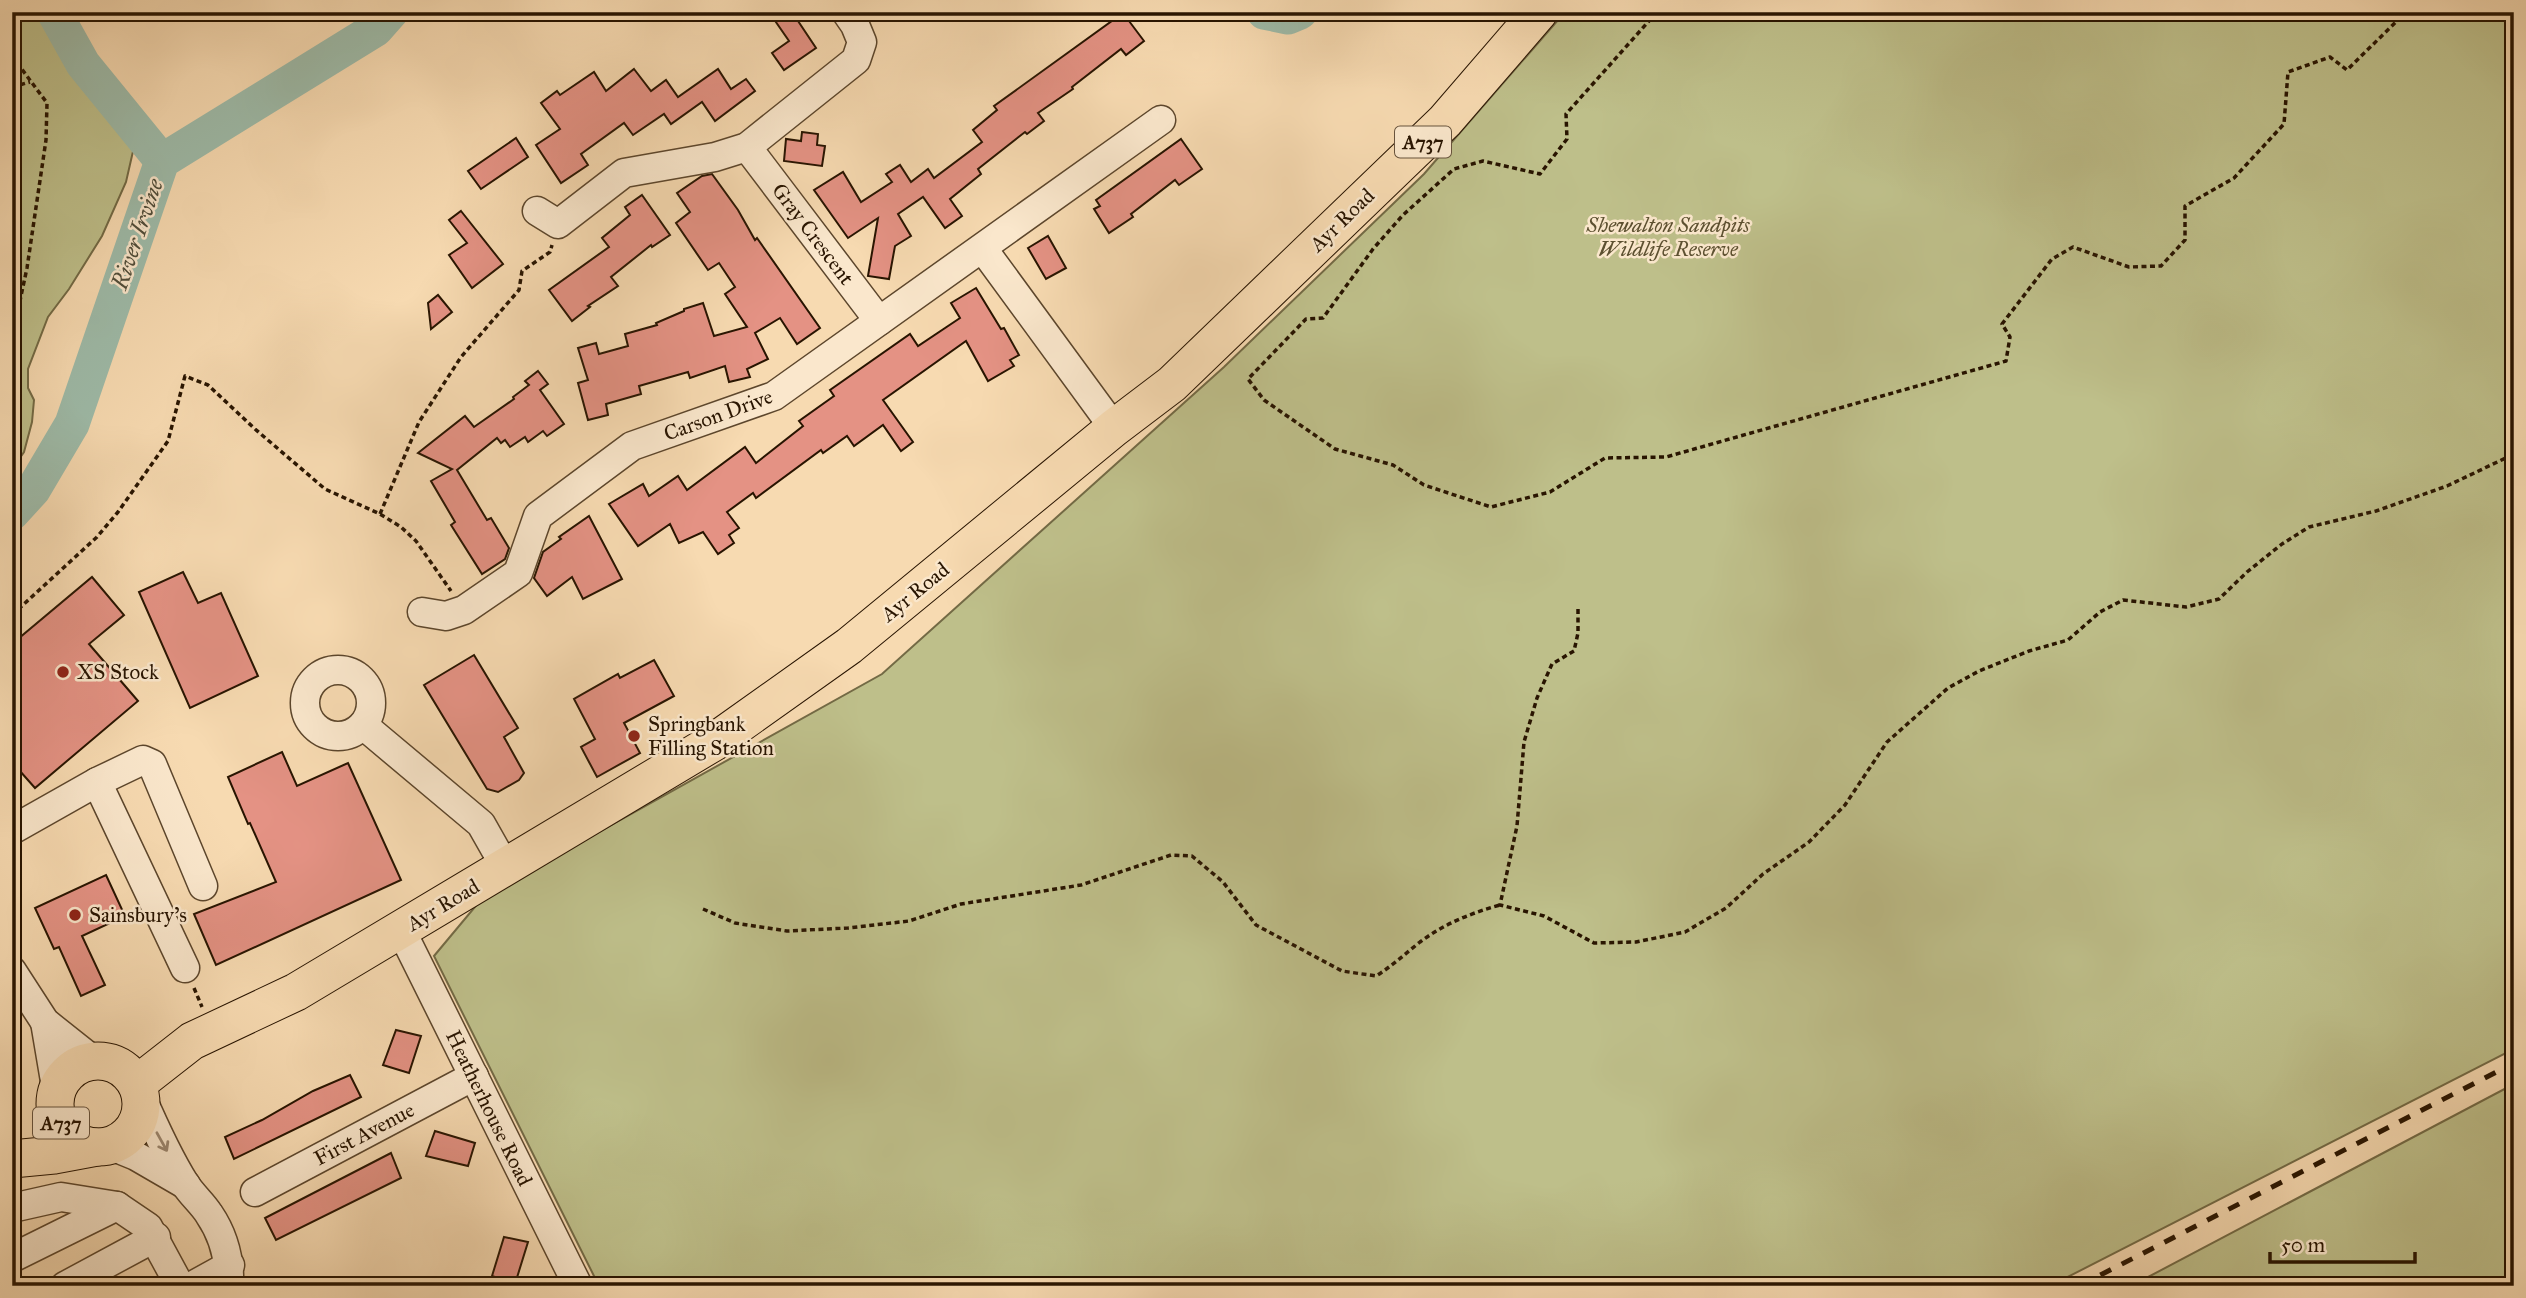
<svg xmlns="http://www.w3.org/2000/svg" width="2526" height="1298" font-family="'IM FELL Great Primer',serif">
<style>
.green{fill:#bebf8a;stroke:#736a45;stroke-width:2}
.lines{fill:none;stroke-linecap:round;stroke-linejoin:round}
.river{stroke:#9ebba9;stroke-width:35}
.building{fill:#e49284;stroke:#281400;stroke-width:2}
.minor-casing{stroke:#5c462c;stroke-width:31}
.major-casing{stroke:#281400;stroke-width:39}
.path{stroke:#281400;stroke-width:3.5;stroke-dasharray:5 3.5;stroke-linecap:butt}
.minor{stroke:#fae7cc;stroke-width:28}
.major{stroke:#f7dab1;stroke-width:37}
.rail{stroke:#281400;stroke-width:5;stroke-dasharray:12 12;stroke-linecap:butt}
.oneway{stroke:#9c8870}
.poi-dot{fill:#8f2418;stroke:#fae7cc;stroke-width:2.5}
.labels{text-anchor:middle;stroke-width:5;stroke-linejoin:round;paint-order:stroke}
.shield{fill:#fae7cc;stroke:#67533d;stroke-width:2}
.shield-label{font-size:19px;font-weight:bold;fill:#281400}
.street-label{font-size:21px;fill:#281400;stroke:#fae7cc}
.park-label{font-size:21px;font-style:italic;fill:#5c5030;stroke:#fae7cc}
.poi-label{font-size:21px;fill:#281400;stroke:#fae7cc;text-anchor:start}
.water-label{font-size:23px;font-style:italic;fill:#514e3b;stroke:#fae7cc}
</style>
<rect width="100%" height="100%" fill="#f7dab1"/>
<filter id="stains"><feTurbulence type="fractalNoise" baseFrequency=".00286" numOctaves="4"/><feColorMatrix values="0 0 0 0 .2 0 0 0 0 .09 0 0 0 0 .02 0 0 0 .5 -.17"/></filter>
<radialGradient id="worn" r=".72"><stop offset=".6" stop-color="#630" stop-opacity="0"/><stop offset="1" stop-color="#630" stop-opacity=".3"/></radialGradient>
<!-- green -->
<g class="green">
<polygon points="12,12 42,12 51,37 73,72 113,115 134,147 126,182 102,236 69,289 48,317 28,369 28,388 34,400 32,422 24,452 12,469"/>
<polygon points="1565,12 2514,12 2514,1049 2050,1286 599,1286 434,956 484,896 882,674 1224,367 1424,174"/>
<polygon points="2514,1084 2514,1286 2131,1286"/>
</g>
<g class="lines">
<!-- river -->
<g class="river">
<polyline points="54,12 83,64 162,161"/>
<polyline points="1264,12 1288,17 1300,12"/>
<polyline points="12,513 33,490 72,424 162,161 376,29 391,12"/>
</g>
</g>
<!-- building -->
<g class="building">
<polygon points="769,12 792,12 816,48 784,70 772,53 789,41"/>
<polygon points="1123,13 1144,41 1126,55 1121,49 1072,87 1073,89 1038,113 1044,121 1027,134 1025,132 978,169 981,174 950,199 962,216 945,228 923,197 898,214 911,236 895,246 889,279 868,276 878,218 848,238 814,190 843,172 861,202 892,182 886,174 900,165 911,182 928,169 934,178 982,142 973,130 997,110 994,106"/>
<polygon points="634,69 651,91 666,80 678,97 718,69 731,89 746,79 755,91 715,121 702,102 671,124 664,114 633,135 624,123 581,154 588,165 561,183 536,145 560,129 541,103 557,91 560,95 594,72 606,91"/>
<polygon points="802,132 818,134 817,145 825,146 822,166 784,161 786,139 801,141"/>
<polygon points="516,138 528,157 481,189 468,171"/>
<polygon points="1181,139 1202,169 1179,185 1175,180 1131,214 1133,217 1109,233 1094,209 1100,206 1096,200"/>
<polygon points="712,174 738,210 755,240 757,238 820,328 797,344 780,318 755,333 768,359 747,369 750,377 729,382 725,366 690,378 688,372 639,386 641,394 606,404 608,415 588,420 578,383 588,380 578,348 596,343 599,354 628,346 625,334 657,325 656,323 684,311 684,309 703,303 714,336 747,327 725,294 735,287 719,263 708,270 676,223 690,212 677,193 702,176"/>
<polygon points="642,195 670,235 652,247 651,245 611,277 618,286 588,306 590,307 572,321 549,290 609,247 602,238 630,215 625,207"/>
<polygon points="461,211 503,264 472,288 449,255 467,243 449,220"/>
<polygon points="1048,236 1066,268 1046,279 1028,248"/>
<polygon points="976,288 1001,329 1004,328 1019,355 1010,360 1014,366 988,381 966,341 883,400 913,442 901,451 883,425 854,446 847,436 823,453 821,450 756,498 753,493 727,512 739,528 729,535 734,543 718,554 703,532 679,543 670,524 638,546 609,504 643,484 649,496 678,476 687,490 745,447 756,463 803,426 799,421 834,396 830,390 910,334 918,346 960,318 951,303"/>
<polygon points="438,295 452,312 431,329 428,303"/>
<polygon points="538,371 548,384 540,390 564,424 547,436 543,431 528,442 525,437 510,447 505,440 501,443 497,438 457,470 487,520 491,518 509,548 505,559 482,574 451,525 455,522 431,481 452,469 418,453 465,416 474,427 514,399 513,397 529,385 525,381"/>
<polygon points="589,516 622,579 583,599 572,577 547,596 534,578 543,552 561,539 559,537"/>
<polygon points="183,572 198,603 221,593 258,676 190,708 139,592"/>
<polygon points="92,577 124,615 89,644 138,701 35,788 12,762 12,644"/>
<polygon points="474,655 518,728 504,737 524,773 519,780 498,792 487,789 424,685"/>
<polygon points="654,660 674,696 624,723 640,753 597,777 581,747 595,739 574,699 618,674 620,678"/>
<polygon points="282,752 297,786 348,763 401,880 216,965 194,914 276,882 250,823 248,824 228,777"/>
<polygon points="106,875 125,916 82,936 105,985 81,996 59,947 54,949 35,908"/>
<polygon points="396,1030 421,1036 409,1073 383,1065"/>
<polygon points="350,1075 361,1097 234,1159 225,1137 262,1120 313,1091"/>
<polygon points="435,1131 475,1143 468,1166 426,1156"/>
<polygon points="391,1153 401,1178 276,1240 265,1218"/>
<polygon points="504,1237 528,1242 515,1284 492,1276"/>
</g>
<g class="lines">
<defs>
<g id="minor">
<polyline points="747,147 879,321"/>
<polyline points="537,211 558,224 624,173 715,157 747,147 856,60 862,42 855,25 846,12"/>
<polyline points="983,249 1114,428"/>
<polyline points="422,612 446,616 464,610 518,573 538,516 632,446 774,396 1161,120"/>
<circle cx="338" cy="703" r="33"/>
<polyline points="363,725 481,824 506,868"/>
<polyline points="97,782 185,968"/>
<polyline points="12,830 97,782 143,760 152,764 203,886"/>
<polyline points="401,930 578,1286"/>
<polyline points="12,971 45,1022 94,1061"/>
<polyline points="45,1022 57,1093"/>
<path d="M141,1096C154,1126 168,1157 185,1184C192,1195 202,1203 209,1214C224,1236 230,1260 229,1286"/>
<polyline points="109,1145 136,1156 186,1185"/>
<polyline points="255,1192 474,1076"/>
<polyline points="12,1208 61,1197 117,1206 148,1227 180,1286"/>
<polyline points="12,1258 117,1206"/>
<polyline points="65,1286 156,1237"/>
<polyline points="192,1286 230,1265"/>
</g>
<g id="major">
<circle cx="98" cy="1104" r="43"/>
<polyline points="137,1084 192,1041 296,992 714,742 849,646 1114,428 1172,384 1445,121 1539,12"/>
<polyline points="12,1159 54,1155 97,1147"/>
</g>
</defs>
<!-- minor casing -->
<use href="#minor" class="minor-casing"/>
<!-- major casing -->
<use href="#major" class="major-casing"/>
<!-- path -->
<g class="path">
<polyline points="1657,12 1566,114 1567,139 1540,174 1483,161 1454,169 1403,215 1373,249 1323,318 1306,319 1248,379 1264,400 1335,449 1393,465 1424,485 1491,507 1550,492 1605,458 1666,457 2006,361 2010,337 2002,324 2052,259 2073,247 2129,267 2161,266 2185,240 2185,206 2234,178 2284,124 2288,72 2330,57 2347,70 2406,12"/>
<polyline points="12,56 47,103 46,140 27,268 18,310 12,323"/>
<polyline points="12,87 30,82"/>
<polyline points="380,514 419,422 461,357 519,290 522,271 550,252 552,245"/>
<polyline points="1578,609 1578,633 1574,651 1552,664 1537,698 1524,742 1517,826 1500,905 1544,916 1594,943 1636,942 1685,932 1726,908 1763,874 1809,842 1845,805 1887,742 1948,688 1979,671 2029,651 2068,640 2100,612 2123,600 2186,607 2219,599 2247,572 2282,544 2309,527 2376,511 2447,486 2514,454"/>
<polyline points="12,615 97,537 118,512 168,441 185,376 208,385 255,429 325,489 380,514 401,527 416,541 451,591"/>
<path d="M703,909L735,923L787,931L848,928L909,921L961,904L1081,885L1171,855L1192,856L1223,882L1256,925L1342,971L1376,976C1392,966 1405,954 1420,942C1444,924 1471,913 1500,905"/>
<polyline points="194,988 202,1007"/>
</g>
<!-- minor -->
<use href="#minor" class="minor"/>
<!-- major -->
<use href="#major" class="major"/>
<!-- rail -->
<polyline class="rail" points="2079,1286 2514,1063"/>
</g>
<!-- one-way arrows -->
<defs><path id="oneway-shaft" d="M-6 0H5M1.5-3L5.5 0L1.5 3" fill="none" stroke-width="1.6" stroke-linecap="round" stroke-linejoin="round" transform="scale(1.75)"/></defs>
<use class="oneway" href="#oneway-shaft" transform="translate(162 1142) rotate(61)"/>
<!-- markers -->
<g class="poi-dot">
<circle cx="63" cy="672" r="7"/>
<circle cx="634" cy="736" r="7"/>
<circle cx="75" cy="915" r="7"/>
</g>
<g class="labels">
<!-- shield labels -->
<g class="shield">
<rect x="1395" y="126.5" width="56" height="31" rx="5"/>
<rect x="33" y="1107.5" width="56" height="31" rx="5"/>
</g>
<g class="shield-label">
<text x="1423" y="149">A737</text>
<text x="61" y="1130">A737</text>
</g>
<!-- street labels -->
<g class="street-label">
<text transform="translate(1342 220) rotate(-44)" y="7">Ayr Road</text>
<text transform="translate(813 234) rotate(53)" y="7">Gray Crescent</text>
<text transform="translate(718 415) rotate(-20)" y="7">Carson Drive</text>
<text transform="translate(915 592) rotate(-39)" y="7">Ayr Road</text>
<text transform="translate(443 905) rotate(-31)" y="7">Ayr Road</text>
<text transform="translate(489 1108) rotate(64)" y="7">Heatherhouse Road</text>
<text transform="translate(364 1134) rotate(-28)" y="7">First Avenue</text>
</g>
<!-- park labels -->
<g class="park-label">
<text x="1668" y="232">Shewalton Sandpits<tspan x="1668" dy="24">Wildlife Reserve</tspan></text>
</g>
<!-- poi labels -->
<g class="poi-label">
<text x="77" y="679">XS Stock</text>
<text x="648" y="731">Springbank<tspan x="648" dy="24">Filling Station</tspan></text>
<text x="89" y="922">Sainsbury's</text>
</g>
<!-- water labels -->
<g class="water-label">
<text transform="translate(137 234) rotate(-71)" y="8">River Irvine</text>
</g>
</g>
<!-- margin -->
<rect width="2526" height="1298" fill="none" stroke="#f7dab1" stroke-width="42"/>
<rect x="14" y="14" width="2498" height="1270" fill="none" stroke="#281400" stroke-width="3.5"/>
<rect x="21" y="21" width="2484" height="1256" fill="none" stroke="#281400" stroke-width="2"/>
<!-- scale -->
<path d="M2270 1252v10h145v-10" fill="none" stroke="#281400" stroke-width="3.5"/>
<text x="2281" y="1252" font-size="21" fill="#281400" stroke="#fae7cc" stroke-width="5" paint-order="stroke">50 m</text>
<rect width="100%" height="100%" filter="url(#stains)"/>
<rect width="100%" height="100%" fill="url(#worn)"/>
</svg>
